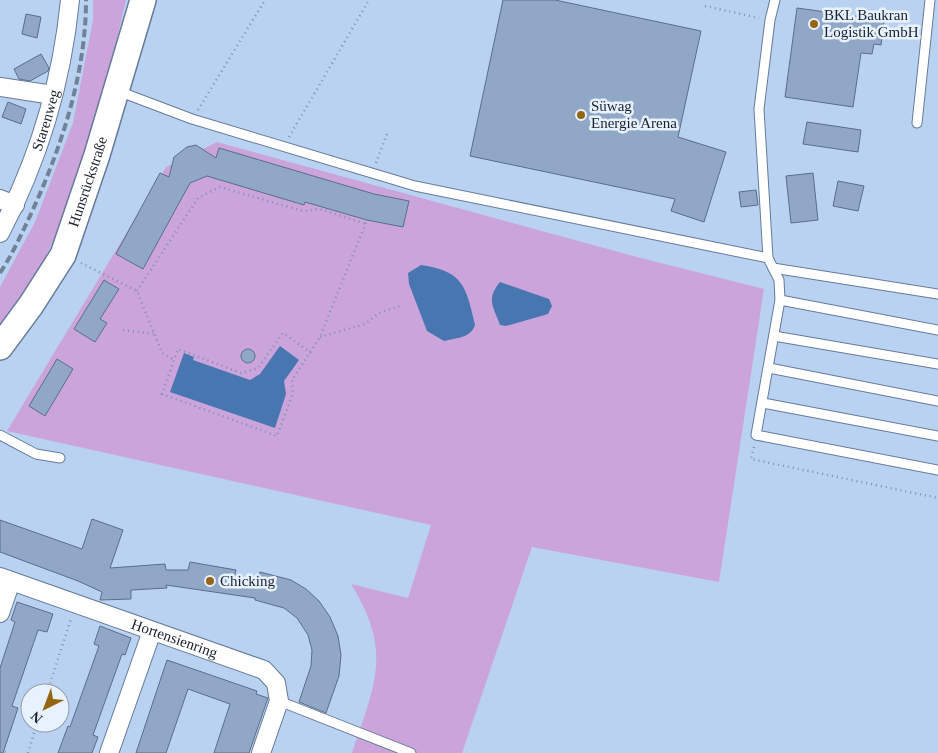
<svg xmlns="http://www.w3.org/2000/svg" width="938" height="753" font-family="Georgia,serif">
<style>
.green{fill:#caa4db}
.water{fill:#4876b1}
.building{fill:#90a7c6;stroke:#596e8a}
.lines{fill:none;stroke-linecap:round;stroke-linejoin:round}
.lane-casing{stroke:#657b98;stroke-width:11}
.street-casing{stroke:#657b98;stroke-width:20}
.secondary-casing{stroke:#657b98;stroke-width:28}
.path{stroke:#7f92aa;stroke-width:2.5;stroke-dasharray:1 4;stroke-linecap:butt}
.lane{stroke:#fff;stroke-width:9}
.street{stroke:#fff;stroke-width:18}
.secondary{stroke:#fff;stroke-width:25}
.rail{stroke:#708198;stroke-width:4;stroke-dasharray:8 4;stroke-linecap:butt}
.poi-dot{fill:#946614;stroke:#e8f2ff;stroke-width:2}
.labels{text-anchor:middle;stroke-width:5;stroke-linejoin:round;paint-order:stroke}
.poi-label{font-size:15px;fill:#18212c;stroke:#e8f2ff;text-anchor:start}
.street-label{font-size:15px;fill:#18212c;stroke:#e8f2ff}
</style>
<rect width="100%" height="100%" fill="#bad2f2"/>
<!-- green -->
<g class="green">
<path d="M93,0H126C106,86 86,175 47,254C35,279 17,302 0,324V287L35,222L73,123L93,20Z"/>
<path d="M217,142L637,257L764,289L719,582L532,547L462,753H352C375,683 393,652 351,584L408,598L431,525L7,431L166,167Z"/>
</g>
<!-- water -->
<g class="water">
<path d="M421,265C463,271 466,286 475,325C471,338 456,338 444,341L427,331L409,284L408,273Z"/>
<path d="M500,282L549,299L552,306L548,314L506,326L500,325C493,306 486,299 500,282Z"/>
<polygon points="280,346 299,360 284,381 286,394 275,428 170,392 184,353 194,357 193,360 250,380 260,374"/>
</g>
<!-- building -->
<g class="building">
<polygon points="503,0 555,0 701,31 678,137 726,152 704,222 671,211 675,199 470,156"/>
<polygon points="797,8 884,20 881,45 874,44 872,54 861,53 853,107 785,97"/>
<polygon points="26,14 41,17 37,38 22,34"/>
<polygon points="41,54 49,68 48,71 30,81 19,79 14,69"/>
<polygon points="8,102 26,109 21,124 2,117"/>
<polygon points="807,122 861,130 858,152 803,144"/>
<polygon points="196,145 216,158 219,148 374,194 409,201 403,227 367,220 305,202 304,205 207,176 190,183 143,269 116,254 160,173 169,177 174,157 187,147"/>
<polygon points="813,173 818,220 791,223 786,176"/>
<polygon points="838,181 864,186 858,211 833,206"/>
<polygon points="756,190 758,205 741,207 739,192"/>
<polygon points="104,280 119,289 100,319 107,323 95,342 74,329"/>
<circle cx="248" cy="356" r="7"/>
<polygon points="57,359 73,369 45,416 29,406"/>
<polygon points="92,519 123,530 110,568 165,564 166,570 188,570 190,562 236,570 234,578 258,582 260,572 291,580 306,589 319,601 330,617 338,636 341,655 339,676 326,713 299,702 311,666 312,650 308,635 297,618 284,608 255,600 255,598 166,585 167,588 131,590 131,599 100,600 102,592 78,581 0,552 0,520 82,549"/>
<polygon points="17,602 53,614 47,632 38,630 12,706 18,708 3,753 0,753 0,668 15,622 11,620"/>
<polygon points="100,626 131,638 125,655 122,654 93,735 98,737 92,753 58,753 68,726 70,727 99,646 94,644"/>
<polygon points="167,660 257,691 256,694 268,698 249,753 214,753 230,704 188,689 166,753 136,753"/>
</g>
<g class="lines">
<defs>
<g id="lane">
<polyline points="775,0 770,20 759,109 768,258 779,280 780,300 756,435 938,470"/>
<polyline points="118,91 192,119 415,186 768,258"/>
<polyline points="917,123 930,0"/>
<polyline points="773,268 938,294"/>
<polyline points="780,300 938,330"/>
<polyline points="774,336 938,364"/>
<polyline points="769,368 938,401"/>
<polyline points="763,403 938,436"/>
<polyline points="0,435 36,454 60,458"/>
<polyline points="279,701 411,753"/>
</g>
<g id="street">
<polyline points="0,87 53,95"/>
<polyline points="0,199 15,205"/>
<path id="s1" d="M0,233C38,161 62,81 70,0"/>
<path id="s2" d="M0,577L264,670L276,683L279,701L261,753"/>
<polyline points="0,613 11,581"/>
<polyline points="109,753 152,631"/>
</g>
<g id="secondary">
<path id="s3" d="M0,347L31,305L63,255L97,155L143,0"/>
</g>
</defs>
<!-- lane casing -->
<use href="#lane" class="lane-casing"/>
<!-- street casing -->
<use href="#street" class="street-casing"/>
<!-- secondary casing -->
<use href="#secondary" class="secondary-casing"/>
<!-- path -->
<g class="path">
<polyline points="705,6 759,18"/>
<polyline points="198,110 265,0"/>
<polyline points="289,137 369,0"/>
<polyline points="376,163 387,134"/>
<polyline points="81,263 137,291 162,353 174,360"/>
<polyline points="137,291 198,198 220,187 303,211 320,209 366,224"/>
<polyline points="123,330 154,334"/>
<polyline points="320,337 365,324 379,313 403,305"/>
<polyline points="311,353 283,333 258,368 241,373 178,349 162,394 277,436 293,393 292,380 320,337 367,220"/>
<polyline points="754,447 751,459 938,498"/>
<polyline points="47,693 71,619"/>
<polyline points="0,750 9,753"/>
<polyline points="28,753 37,723"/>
</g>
<!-- lane -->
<use href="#lane" class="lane"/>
<!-- street -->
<use href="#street" class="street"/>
<!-- secondary -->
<use href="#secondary" class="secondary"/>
<!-- rail -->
<path class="rail" d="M0,273C12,255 21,235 30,216C61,149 86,74 86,0"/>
</g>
<!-- markers -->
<g class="poi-dot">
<circle cx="814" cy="24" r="5"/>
<circle cx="581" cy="115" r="5"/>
<circle cx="210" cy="581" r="5"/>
</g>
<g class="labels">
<!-- poi labels -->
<g class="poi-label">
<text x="824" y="20">BKL Baukran<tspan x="824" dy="17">Logistik GmbH</tspan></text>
<text x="591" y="111">Süwag<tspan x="591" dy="17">Energie Arena</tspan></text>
<text x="220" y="586">Chicking</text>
</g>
<!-- street labels -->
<g class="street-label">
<text dy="5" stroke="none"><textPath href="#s1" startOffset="122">Starenweg</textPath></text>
<text dy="5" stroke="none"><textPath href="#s3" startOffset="189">Hunsrückstraße</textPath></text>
<text dy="5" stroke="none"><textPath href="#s2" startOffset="185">Hortensienring</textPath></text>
</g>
</g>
<!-- north arrow -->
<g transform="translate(45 708) rotate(222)"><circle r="24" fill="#e8f2ff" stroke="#959eab"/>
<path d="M0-4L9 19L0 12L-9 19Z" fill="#946614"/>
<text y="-8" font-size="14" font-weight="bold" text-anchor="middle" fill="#18212c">N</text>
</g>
</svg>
